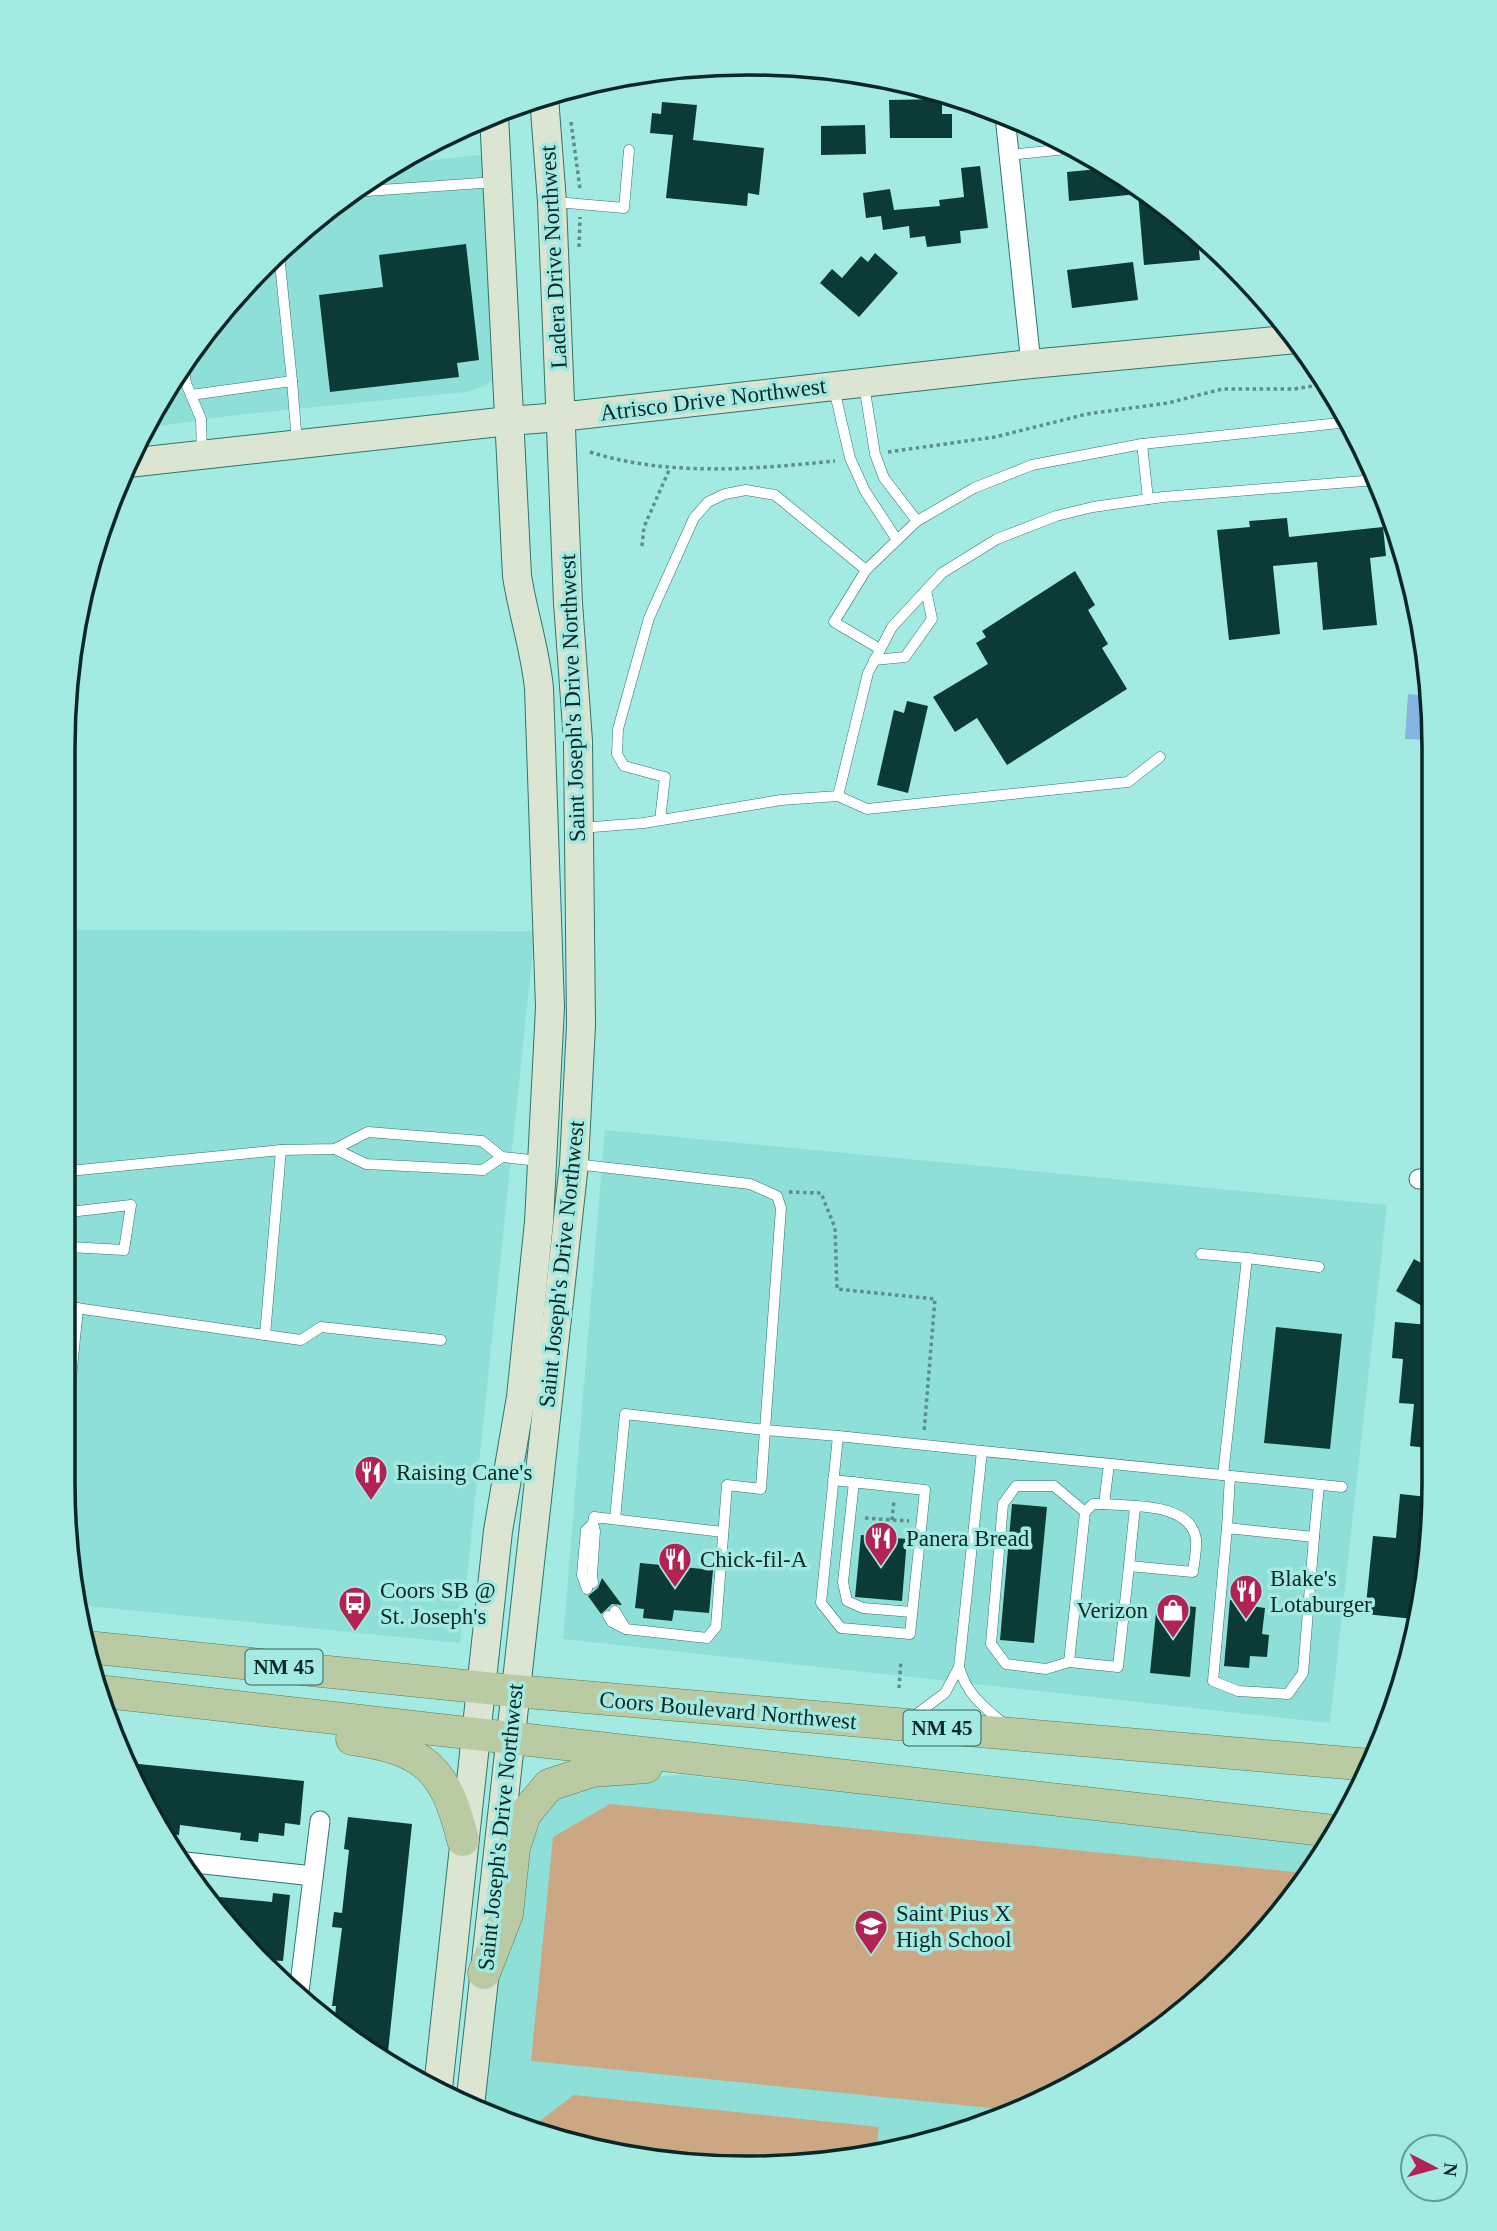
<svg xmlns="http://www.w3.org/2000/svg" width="1497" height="2231" font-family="'Times New Roman',serif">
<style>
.built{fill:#8edfd7}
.green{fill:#cba883}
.water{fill:#87b5e1}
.building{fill:#0c3a36}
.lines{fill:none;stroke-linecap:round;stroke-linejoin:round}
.lane-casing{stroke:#2d756f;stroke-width:11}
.street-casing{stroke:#2d756f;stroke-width:21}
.secondary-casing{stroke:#2d756f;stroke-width:30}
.primary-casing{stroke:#5e7c4f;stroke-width:33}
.path{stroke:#5b8f8a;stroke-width:3.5;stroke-dasharray:3.5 3.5;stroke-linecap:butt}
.lane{stroke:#fff;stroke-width:10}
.street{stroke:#fff;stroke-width:19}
.secondary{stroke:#dce5d1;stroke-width:28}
.primary{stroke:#bacba3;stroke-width:32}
.labels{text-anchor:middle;stroke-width:7;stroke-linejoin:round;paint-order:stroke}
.shield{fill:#a3eae2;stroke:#37625e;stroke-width:2}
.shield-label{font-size:21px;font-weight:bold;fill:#092725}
.street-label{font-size:23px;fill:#092725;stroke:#a3eae2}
.poi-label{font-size:23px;fill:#092725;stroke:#a3eae2;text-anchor:start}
.rim{fill:none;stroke:#092725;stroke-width:3.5}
</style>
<rect width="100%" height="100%" fill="#a3eae2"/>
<!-- built -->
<g class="built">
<polygon points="479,155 485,156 493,369 492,380 485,386 465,392 236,415 145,428 233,296 332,204 396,164"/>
<polygon points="69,930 535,931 460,1643 77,1605 69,1572"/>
<polygon points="605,1130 1387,1205 1330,1723 563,1639"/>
<polygon points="681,1775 1325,1843 1264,1935 1092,2076 926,2145 704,2167 614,2155 482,2113 497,1977 524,1838 557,1791 644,1777"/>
</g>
<!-- green -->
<g class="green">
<polygon points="610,1804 1305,1873 1264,1935 1092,2076 1010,2110 531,2061 553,1837"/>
<polygon points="574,2095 879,2127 876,2150 704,2167 614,2155 536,2131 537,2123"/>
</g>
<!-- water -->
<polygon class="water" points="1408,694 1431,696 1427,740 1405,739"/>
<!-- building -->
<g class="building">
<polygon points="942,99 942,114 952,114 952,138 890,138 889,100"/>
<polygon points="662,102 697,105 693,140 764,148 759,195 748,193 747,206 666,198 673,135 650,133 652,113 661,114"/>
<polygon points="865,125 866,154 821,155 821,126"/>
<polygon points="980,166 988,228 960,231 961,243 927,247 925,236 910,238 909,226 883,230 881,216 866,218 863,193 890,189 894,210 940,206 939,200 964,197 961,168"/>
<polygon points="1109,168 1197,231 1200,260 1144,265 1138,194 1069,201 1067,172"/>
<polygon points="466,244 479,360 457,363 459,377 330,392 319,295 383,287 379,255"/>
<polygon points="875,253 898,273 859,317 820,283 832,269 842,278 861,256 868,262"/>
<polygon points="1133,262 1138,300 1072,308 1067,270"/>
<polygon points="1287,518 1289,537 1383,527 1386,556 1370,558 1377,625 1323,630 1317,562 1273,566 1280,634 1229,640 1217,530 1250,527 1249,521"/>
<polygon points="1075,571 1095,605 1088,610 1108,644 1102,648 1127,689 1007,765 977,718 955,732 933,697 988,664 976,643 986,637 982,631"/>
<polygon points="907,701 928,706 908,793 877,785 894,710 904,713"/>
<polygon points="1414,1259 1430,1268 1429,1310 1396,1291"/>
<polygon points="1395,1322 1429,1325 1429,1448 1410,1446 1414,1404 1399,1403 1403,1359 1392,1358"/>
<polygon points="1276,1327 1342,1334 1330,1449 1264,1443"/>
<polygon points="1400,1494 1428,1497 1428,1572 1414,1619 1365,1614 1373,1536 1396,1538"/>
<polygon points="1012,1504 1047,1507 1034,1643 1000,1640"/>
<polygon points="861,1535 907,1539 902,1601 855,1597"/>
<polygon points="640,1563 713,1570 709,1613 674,1610 672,1621 643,1618 644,1609 635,1608"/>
<polygon points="602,1578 622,1605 612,1604 601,1614 588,1596 598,1588"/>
<polygon points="1230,1600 1251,1601 1251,1606 1265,1608 1262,1634 1269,1635 1267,1657 1250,1656 1249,1668 1224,1666"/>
<polygon points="1157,1603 1196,1607 1190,1677 1150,1673"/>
<polygon points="129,1763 304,1781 300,1825 285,1823 284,1836 259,1833 258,1842 240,1840 241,1833 180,1825 179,1835 164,1834"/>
<polygon points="348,1817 412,1824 388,2052 373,2051 334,2028 336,2006 332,2006 342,1928 332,1927 334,1912 342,1913 349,1850 344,1849"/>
<polygon points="273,1893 290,1895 283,1961 269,1960 209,1896 272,1902"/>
</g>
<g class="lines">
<defs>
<g id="lane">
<polyline points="1009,155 1076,148"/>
<polyline points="352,192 496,182"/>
<polyline points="556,202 624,208 629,150"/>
<polyline points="279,254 292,381"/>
<polyline points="184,370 186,383 201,419 202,454"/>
<polyline points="864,385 875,454 884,478 917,521"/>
<polyline points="834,389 850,458 865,491 897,540"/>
<polyline points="191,395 292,381 297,443"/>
<polyline points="1142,444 1148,499"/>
<polyline points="880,649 834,622 866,570 917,521 974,488 1032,465 1142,444 1349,422"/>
<polyline points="874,660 905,657 932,619 926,590"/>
<polyline points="838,796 868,673 892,627 942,573 997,539 1056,516 1093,507 1163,497 1376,480"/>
<polyline points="660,820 665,777 624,766 617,754 618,729 649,618 694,518 708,502 725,494 746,490 775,495 866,570"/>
<polyline points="580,828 644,823 781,800 838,796 867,809 1128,782 1160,757"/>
<polyline points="335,1149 366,1164 483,1170 502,1157"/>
<polyline points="281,1150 335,1149 368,1132 482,1141 502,1157 540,1161"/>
<polyline points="575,1164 750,1184 777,1196 781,1208 765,1430 838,1436"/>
<polyline points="69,1171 281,1150 265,1335 69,1307"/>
<polyline points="69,1212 131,1205 124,1250 69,1247"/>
<polyline points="1201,1254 1247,1258"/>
<polyline points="265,1335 301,1340 321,1327 441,1340"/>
<polyline points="69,1398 78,1308"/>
<polyline points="982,1451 1342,1487"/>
<path d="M1109,1464L1104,1504C1132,1507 1190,1502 1196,1539C1197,1549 1194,1562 1193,1572L1129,1566L1135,1507"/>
<polyline points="1223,1475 1247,1258 1319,1267"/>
<polyline points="833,1480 925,1490 910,1634 841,1628 821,1603 838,1436 982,1451 959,1667"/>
<polyline points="854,1482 843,1582 847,1601 863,1608 912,1612"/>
<polyline points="1104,1504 1093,1504 1085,1512 1069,1662 1118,1667 1129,1566"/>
<polyline points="593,1524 595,1531 592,1575 593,1583"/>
<polyline points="1227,1528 1213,1681 1238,1691 1288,1694 1303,1673 1314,1537 1227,1528 1230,1476"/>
<polyline points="1314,1537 1319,1485"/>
<polyline points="587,1589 582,1575 586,1530 593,1524 594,1517 723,1532"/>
<polyline points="615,1611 626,1629 707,1638 716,1627 727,1485 761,1489 765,1430 625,1414 615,1519"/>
<polyline points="608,1616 612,1622 626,1629"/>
<polyline points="1069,1662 1046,1669 1006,1664 991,1644 1003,1504 1016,1486 1054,1486 1085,1512"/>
<path d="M914,1716L945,1693L959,1667C967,1695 983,1706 1004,1724"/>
</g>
<g id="street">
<polyline points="1005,116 1031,364"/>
<polyline points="1419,1179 1430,1179"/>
<polyline points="177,1861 313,1876"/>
<polyline points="299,1992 320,1821"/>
</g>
<g id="secondary">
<polyline points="128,463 509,421 560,417 1031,364 1297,339"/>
<path d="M438,2088L498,1531L521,1397L539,1222L550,1007L539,688C535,649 523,614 517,576L494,115"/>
<polyline points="470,2106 574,1164 581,1025 578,741 568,603 552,202 544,97"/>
</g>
<g id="primary">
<polyline points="86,1647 515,1691 1370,1765"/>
<polyline points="97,1691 1333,1831"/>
<path d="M352,1739C424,1749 446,1769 463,1840"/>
<polyline points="484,1973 507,1914 514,1848 525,1814 549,1785 592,1771 646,1767"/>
</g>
</defs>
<!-- lane casing -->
<use href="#lane" class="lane-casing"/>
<!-- street casing -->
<use href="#street" class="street-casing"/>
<!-- secondary casing -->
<use href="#secondary" class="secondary-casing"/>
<!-- primary casing -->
<use href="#primary" class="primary-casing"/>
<!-- path -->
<g class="path">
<polyline points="571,122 580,189"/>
<polyline points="579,247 580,217"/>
<path d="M590,452C669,477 754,469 835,461"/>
<polyline points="888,452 995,437 1087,414 1168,403 1222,389 1294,389 1325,384"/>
<polyline points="642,546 644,527 670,468"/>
<polyline points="789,1192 821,1193 835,1228 837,1289 935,1299 924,1432"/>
<polyline points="865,1518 909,1521"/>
<polyline points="892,1520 894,1501"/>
<polyline points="899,1688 901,1660"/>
</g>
<!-- lane -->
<use href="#lane" class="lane"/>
<!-- street -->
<use href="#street" class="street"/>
<!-- secondary -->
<use href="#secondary" class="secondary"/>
<!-- primary -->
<use href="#primary" class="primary"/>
</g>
<!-- icons -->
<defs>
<symbol id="restaurant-pin" viewBox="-11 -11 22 30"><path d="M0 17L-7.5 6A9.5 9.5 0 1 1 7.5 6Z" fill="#b22252" stroke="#a3eae2"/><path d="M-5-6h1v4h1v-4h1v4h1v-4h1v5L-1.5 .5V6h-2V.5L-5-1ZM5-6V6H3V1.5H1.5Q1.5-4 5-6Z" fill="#fff"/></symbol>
<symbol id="bus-pin" viewBox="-11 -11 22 30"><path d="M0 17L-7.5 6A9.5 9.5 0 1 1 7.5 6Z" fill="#b22252" stroke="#a3eae2"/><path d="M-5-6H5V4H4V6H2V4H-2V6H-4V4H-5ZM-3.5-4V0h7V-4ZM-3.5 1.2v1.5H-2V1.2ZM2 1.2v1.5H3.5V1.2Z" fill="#fff"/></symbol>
<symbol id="shop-pin" viewBox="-11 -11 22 30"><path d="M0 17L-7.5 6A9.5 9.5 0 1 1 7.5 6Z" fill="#b22252" stroke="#a3eae2"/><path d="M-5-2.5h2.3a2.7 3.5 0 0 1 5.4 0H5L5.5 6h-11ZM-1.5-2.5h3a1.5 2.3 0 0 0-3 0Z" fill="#fff"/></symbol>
<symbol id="school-pin" viewBox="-11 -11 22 30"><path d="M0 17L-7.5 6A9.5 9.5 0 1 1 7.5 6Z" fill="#b22252" stroke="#a3eae2"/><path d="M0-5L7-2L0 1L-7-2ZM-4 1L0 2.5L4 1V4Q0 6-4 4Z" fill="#fff"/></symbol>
</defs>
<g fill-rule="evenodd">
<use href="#restaurant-pin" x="352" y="1453" width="38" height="52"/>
<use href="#restaurant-pin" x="862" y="1519" width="38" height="52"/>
<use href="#restaurant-pin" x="656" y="1540" width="38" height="52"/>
<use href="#restaurant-pin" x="1227" y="1572" width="38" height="52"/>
<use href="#bus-pin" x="336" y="1584" width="38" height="52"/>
<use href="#shop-pin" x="1154" y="1591" width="38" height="52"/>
<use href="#school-pin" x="852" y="1907" width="38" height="52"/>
</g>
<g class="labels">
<!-- shield labels -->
<g class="shield">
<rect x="245.5" y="1649.5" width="77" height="35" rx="5"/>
<rect x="903.5" y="1710.5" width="77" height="35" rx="5"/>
</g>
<g class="shield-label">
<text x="284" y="1674">NM 45</text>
<text x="942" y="1735">NM 45</text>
</g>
<!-- street labels -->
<g class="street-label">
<text transform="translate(553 257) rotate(-93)" y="8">Ladera Drive Northwest</text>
<text transform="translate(713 399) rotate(-7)" y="8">Atrisco Drive Northwest</text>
<text transform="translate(572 698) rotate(-92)" y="8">Saint Joseph's Drive Northwest</text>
<text transform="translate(561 1264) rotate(-84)" y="8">Saint Joseph's Drive Northwest</text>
<text transform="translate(728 1710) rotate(5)" y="8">Coors Boulevard Northwest</text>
<text transform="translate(500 1827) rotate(-84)" y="8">Saint Joseph's Drive Northwest</text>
</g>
<!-- poi labels -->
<g class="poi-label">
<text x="396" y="1480">Raising Cane's</text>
<text x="906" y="1546">Panera Bread</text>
<text x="700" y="1567">Chick-fil-A</text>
<text x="1270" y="1586">Blake's<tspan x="1270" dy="26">Lotaburger</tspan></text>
<text x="380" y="1598">Coors SB @<tspan x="380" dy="26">St. Joseph's</tspan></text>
<text x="1148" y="1618" text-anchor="end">Verizon</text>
<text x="896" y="1921">Saint Pius X<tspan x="896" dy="26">High School</tspan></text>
</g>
</g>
<!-- crop -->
<path d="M0 0H1497V2231H0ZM748 75H749A673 673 0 0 1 1422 748V1483A673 673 0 0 1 749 2156H748A673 673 0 0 1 75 1483V748A673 673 0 0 1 748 75Z" fill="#a3eae2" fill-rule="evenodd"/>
<path class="rim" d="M748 75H749A673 673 0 0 1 1422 748V1483A673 673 0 0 1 749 2156H748A673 673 0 0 1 75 1483V748A673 673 0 0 1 748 75Z"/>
<!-- north arrow -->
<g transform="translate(1434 2168) rotate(96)"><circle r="33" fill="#a3eae2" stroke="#659c96" stroke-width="2"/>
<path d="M0-5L12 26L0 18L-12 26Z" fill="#b22252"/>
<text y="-10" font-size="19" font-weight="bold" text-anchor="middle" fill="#092725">N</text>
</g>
</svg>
